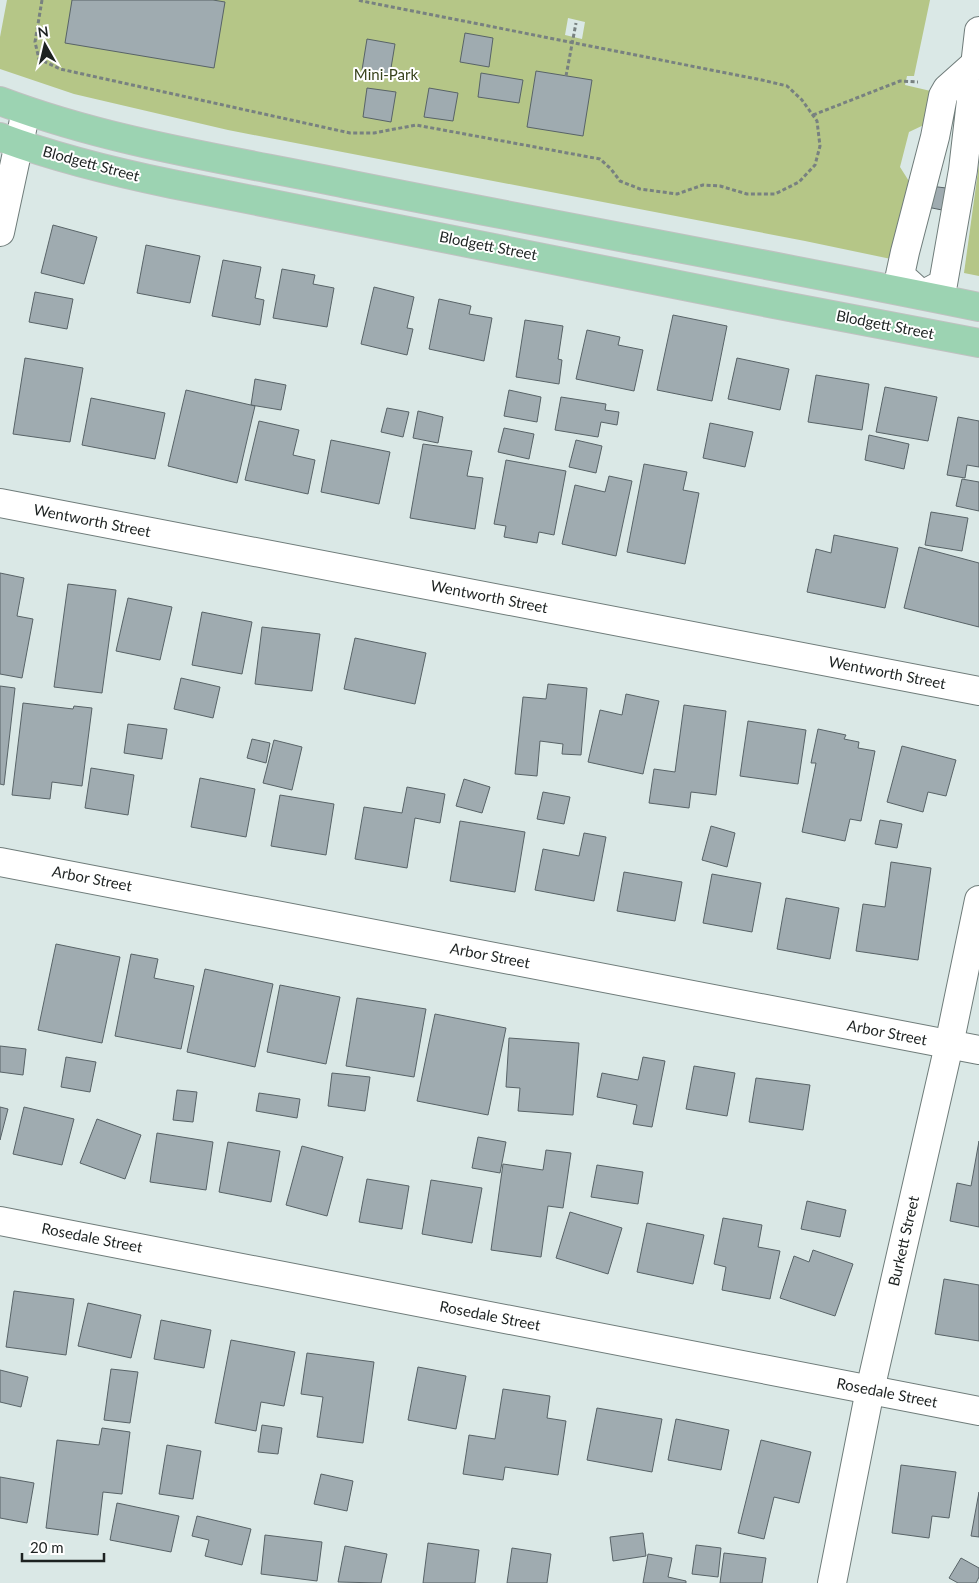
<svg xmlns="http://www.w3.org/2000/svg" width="979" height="1583" font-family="Lato,sans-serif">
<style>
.green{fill:#b5c687;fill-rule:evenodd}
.building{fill:#9fabb0;stroke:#586367}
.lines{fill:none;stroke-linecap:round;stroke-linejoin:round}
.minor-casing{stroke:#6f7c7a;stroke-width:30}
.major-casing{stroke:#c0c1c1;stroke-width:30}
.path{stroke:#788180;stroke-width:3;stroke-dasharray:4 2.5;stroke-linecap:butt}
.minor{stroke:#fff;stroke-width:28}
.major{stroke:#9cd3b2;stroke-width:28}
.labels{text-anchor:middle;stroke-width:4;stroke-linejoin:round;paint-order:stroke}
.park-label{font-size:15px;fill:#39431c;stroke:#fff}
.street-label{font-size:15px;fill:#1d2221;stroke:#fff}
</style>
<rect width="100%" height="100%" fill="#dae8e6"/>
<!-- green -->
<g class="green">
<path d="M7,0H930L914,76H907L905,85L935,92L928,123L909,132L900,167L912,186L891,259L805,241L228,130L74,94L0,69V37ZM568,18L585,22L582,39L565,35Z"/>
<polygon points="979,164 979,276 964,273"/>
</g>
<!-- building -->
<g class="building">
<polygon points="72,0 213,0 225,2 214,68 65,43"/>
<polygon points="465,33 493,38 489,67 460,62"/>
<polygon points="367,39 395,44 390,74 362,70"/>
<polygon points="536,71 592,80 583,136 527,127"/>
<polygon points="481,73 523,80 519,103 478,97"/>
<polygon points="367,88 396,92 391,122 363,117"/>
<polygon points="429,88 458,93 453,121 424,117"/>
<polygon points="930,186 946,188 942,210 927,207"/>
<polygon points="53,225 97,237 84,284 41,273"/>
<polygon points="146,245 200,256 190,303 137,293"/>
<polygon points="223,260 261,267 255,298 264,300 260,325 212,316"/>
<polygon points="282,269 315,275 313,284 334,288 327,327 273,318"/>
<polygon points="374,287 414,297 407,328 413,329 407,355 361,344"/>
<polygon points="35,292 73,299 67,329 29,322"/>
<polygon points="439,299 471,306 469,314 492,318 484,361 429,349"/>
<polygon points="673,315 727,326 712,401 657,390"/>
<polygon points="525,320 563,326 558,359 562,360 559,384 516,377"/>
<polygon points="587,330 620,337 618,345 643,350 634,391 576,379"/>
<polygon points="25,358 83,368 70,442 13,434"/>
<polygon points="737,358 789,369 780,410 728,399"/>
<polygon points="816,375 869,384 862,430 808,422"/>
<polygon points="255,379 286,385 281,410 251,405"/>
<polygon points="885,387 937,397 928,441 876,432"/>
<polygon points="186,390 255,406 237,483 168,466"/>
<polygon points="509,390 541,397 537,422 504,416"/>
<polygon points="561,397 606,404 605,410 619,412 617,425 601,422 598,437 555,430"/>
<polygon points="91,398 165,413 155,459 82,445"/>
<polygon points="387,408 409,412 403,437 381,432"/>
<polygon points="418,411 443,417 438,443 413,438"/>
<polygon points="958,417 979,421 979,467 967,465 965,478 947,475"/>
<polygon points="259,421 299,430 293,455 315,460 308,494 245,480"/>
<polygon points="710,423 753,432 745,467 703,458"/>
<polygon points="504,428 534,434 529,459 498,452"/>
<polygon points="869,435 909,444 904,469 865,460"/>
<polygon points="331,440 390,452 379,504 321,492"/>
<polygon points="576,440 602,446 596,473 569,467"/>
<polygon points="423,444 472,451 467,476 483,478 475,529 410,518"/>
<polygon points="506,460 566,471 554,535 539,532 537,543 504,537 506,526 494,524"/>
<polygon points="644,464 687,472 683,490 699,493 685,564 627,552"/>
<polygon points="609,476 632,481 616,556 562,544 575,485 605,492"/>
<polygon points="962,479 979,482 979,511 956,506"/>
<polygon points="931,512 968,518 962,551 925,545"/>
<polygon points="834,535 898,548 885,608 807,592 816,549 831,553"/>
<polygon points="919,547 979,563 979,627 904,608"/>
<polygon points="0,573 24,578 17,616 33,619 22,678 0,674"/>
<polygon points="68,584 116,590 102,693 54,687"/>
<polygon points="128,598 172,607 160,660 116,651"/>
<polygon points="202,612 252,622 242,674 192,665"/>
<polygon points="262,627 320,634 312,691 255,684"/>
<polygon points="355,638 426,653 415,704 344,689"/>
<polygon points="181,678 220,687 213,718 174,709"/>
<polygon points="548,684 587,688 581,755 562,754 563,744 540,741 537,776 515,774 523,697 546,699"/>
<polygon points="0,686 15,688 4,785 0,784"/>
<polygon points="626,694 659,701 643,774 588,762 600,710 622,715"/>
<polygon points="23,703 73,709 74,706 92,708 82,786 52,782 50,799 12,795"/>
<polygon points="684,705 726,711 716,795 691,792 689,808 649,803 654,769 675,772"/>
<polygon points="748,721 806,730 798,784 740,776"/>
<polygon points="128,724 167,729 162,759 124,753"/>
<polygon points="818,729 846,735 844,739 859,742 858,748 875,751 861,821 850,819 845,841 802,832 816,763 811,763"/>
<polygon points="252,739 270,743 266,763 247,758"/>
<polygon points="274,740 302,747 292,790 263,783"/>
<polygon points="902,746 956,760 946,796 928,792 923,812 887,802"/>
<polygon points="91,768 134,775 128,815 85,808"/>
<polygon points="200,778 255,789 246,837 191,827"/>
<polygon points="464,779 490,787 482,813 456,806"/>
<polygon points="407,787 445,794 440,823 415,818 407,868 355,859 364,807 402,813"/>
<polygon points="543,792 570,797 564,824 537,819"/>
<polygon points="280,795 334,804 326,855 271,846"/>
<polygon points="880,820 902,824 897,848 875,844"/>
<polygon points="460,821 525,832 515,892 450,881"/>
<polygon points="711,826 735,833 727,867 702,860"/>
<polygon points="584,833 606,837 594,901 535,890 543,849 579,856"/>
<polygon points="891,862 931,868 918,960 856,951 863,904 885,907"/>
<polygon points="624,872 682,882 675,921 617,911"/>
<polygon points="712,874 761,883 752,932 703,923"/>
<polygon points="786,898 839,908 830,959 777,949"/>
<polygon points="56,944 120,957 102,1043 38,1030"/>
<polygon points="131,954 158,959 154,978 194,986 181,1049 115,1036"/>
<polygon points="205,969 273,984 255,1067 187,1052"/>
<polygon points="280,985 340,997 326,1064 267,1052"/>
<polygon points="357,998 426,1009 414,1077 346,1066"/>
<polygon points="435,1014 506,1028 488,1115 417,1101"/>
<polygon points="509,1038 579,1043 573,1115 518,1111 520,1088 506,1087"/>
<polygon points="0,1046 26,1049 23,1075 0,1072"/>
<polygon points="66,1057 96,1062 90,1092 61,1087"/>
<polygon points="643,1057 665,1061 652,1127 633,1124 637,1105 597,1097 602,1073 638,1080"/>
<polygon points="694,1066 735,1073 727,1116 686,1109"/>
<polygon points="332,1073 370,1077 365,1111 328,1106"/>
<polygon points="756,1078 810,1085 803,1130 749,1122"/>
<polygon points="177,1090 197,1092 193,1122 173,1120"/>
<polygon points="259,1093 300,1099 297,1118 256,1111"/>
<polygon points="0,1107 8,1109 0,1140"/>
<polygon points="24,1107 74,1119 62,1165 13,1154"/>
<polygon points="97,1119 141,1135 125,1179 80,1163"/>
<polygon points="157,1133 213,1142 206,1190 150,1182"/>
<polygon points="478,1137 506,1142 500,1173 472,1168"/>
<polygon points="979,1141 979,1227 950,1221 957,1183 971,1186"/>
<polygon points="228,1142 280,1151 271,1202 219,1192"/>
<polygon points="302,1146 343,1157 327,1216 286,1205"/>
<polygon points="546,1150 571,1153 563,1208 548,1206 541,1257 491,1250 503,1164 543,1170"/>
<polygon points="597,1165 643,1172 638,1204 591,1197"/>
<polygon points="367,1179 409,1186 402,1229 359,1222"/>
<polygon points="431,1180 482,1188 472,1243 422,1234"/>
<polygon points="807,1201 846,1210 840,1237 801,1229"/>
<polygon points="570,1212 622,1228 608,1274 556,1258"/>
<polygon points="723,1218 762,1225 758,1247 780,1251 770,1299 722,1290 726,1267 714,1264"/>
<polygon points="647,1223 704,1235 693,1284 637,1272"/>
<polygon points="813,1250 853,1264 835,1316 780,1298 794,1256 809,1262"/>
<polygon points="944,1279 979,1285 979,1341 935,1334"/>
<polygon points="14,1291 74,1299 66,1355 6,1347"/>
<polygon points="88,1303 141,1315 131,1358 78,1346"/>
<polygon points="161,1320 211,1330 204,1368 154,1359"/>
<polygon points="231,1340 295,1352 284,1406 261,1402 256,1431 215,1423"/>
<polygon points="307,1353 374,1362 363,1443 317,1437 323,1397 301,1394"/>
<polygon points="418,1367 466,1376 456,1429 408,1420"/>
<polygon points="111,1369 138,1372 130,1423 104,1420"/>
<polygon points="0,1370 28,1377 21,1407 0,1402"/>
<polygon points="503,1389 550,1396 547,1418 566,1421 558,1475 505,1467 503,1480 463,1474 469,1435 495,1439"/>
<polygon points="597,1408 662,1419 652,1472 587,1460"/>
<polygon points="676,1419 729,1430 721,1470 668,1460"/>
<polygon points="262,1425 282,1428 278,1454 258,1452"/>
<polygon points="102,1428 130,1432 122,1494 103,1492 98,1535 46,1528 57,1440 99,1445"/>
<polygon points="761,1440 811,1452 799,1503 774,1497 764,1539 738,1533"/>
<polygon points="167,1445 201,1451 193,1499 159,1494"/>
<polygon points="901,1465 956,1472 949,1518 932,1516 929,1538 892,1533"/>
<polygon points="321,1474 353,1481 347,1511 314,1504"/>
<polygon points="0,1477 34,1483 27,1523 0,1518"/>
<polygon points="979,1492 979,1537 971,1536"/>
<polygon points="117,1503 179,1516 171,1552 110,1540"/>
<polygon points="197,1516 251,1529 242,1565 205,1556 209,1540 192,1536"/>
<polygon points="643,1533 646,1556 613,1561 610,1537"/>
<polygon points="265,1535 322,1542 317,1581 261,1574"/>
<polygon points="428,1543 479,1550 475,1583 423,1583"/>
<polygon points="696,1545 721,1548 718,1577 692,1574"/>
<polygon points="345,1546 387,1554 381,1583 338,1582"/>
<polygon points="512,1548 551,1554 547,1583 507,1583"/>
<polygon points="724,1553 766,1558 762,1583 720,1583"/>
<polygon points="648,1554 672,1558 668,1577 686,1581 686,1583 643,1583"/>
<polygon points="961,1558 979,1568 979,1577 976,1583 958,1583 949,1578"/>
</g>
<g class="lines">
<defs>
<g id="minor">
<polyline points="975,64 947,89 943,96 935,137 905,252 900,275 922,295 943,284 963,170 979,31"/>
<polyline points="0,232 26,111"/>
<polyline points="0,503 979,691"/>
<polyline points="0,862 979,1050"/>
<polyline points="0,1221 979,1411"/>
<polyline points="832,1583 870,1390 949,1045 979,900"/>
</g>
<g id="major">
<path d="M0,101C111,143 231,160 347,184C557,226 769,264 979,307"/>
<path d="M0,137C56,158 114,172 172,184L774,304L979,343"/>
</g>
</defs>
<!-- minor casing -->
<use href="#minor" class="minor-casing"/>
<!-- major casing -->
<use href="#major" class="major-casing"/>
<!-- path -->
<g class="path">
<polyline points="42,0 35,42 39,59 60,69 350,133 374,133 416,125 600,159 611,169 620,181 640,189 677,194 703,185 720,186 747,194 775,194 799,182 815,165 820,146 817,121 802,100 787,86 762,80 357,0"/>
<polyline points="566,76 576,23"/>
<polyline points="813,115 900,81 918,82"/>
</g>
<!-- minor -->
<use href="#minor" class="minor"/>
<!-- major -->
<use href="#major" class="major"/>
</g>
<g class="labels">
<!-- park labels -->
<g class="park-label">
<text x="386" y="80">Mini-Park</text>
</g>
<!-- street labels -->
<g class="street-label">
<text transform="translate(91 164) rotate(15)" y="5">Blodgett Street</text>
<text transform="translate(488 246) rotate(11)" y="5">Blodgett Street</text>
<text transform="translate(885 325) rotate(11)" y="5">Blodgett Street</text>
<text transform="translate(92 521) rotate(11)" y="5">Wentworth Street</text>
<text transform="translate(489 597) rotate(11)" y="5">Wentworth Street</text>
<text transform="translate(887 673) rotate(11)" y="5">Wentworth Street</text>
<text transform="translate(92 879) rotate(11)" y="5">Arbor Street</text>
<text transform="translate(490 956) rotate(11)" y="5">Arbor Street</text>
<text transform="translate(887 1033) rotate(11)" y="5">Arbor Street</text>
<text transform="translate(92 1238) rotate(11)" y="5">Rosedale Street</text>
<text transform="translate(904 1241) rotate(-77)" y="5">Burkett Street</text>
<text transform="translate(490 1316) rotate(11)" y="5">Rosedale Street</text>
<text transform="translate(887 1393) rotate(11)" y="5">Rosedale Street</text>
</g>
</g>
<!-- north arrow -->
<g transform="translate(45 45) rotate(352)" stroke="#ffffff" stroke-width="4" paint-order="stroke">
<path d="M0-4L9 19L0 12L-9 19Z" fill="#1d2221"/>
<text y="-8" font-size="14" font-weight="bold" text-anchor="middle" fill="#1d2221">N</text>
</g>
<!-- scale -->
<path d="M22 1553v8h82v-8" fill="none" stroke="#1d2221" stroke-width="2.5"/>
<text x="30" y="1553" font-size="15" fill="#1d2221" stroke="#ffffff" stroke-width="4" paint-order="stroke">20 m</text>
</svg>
